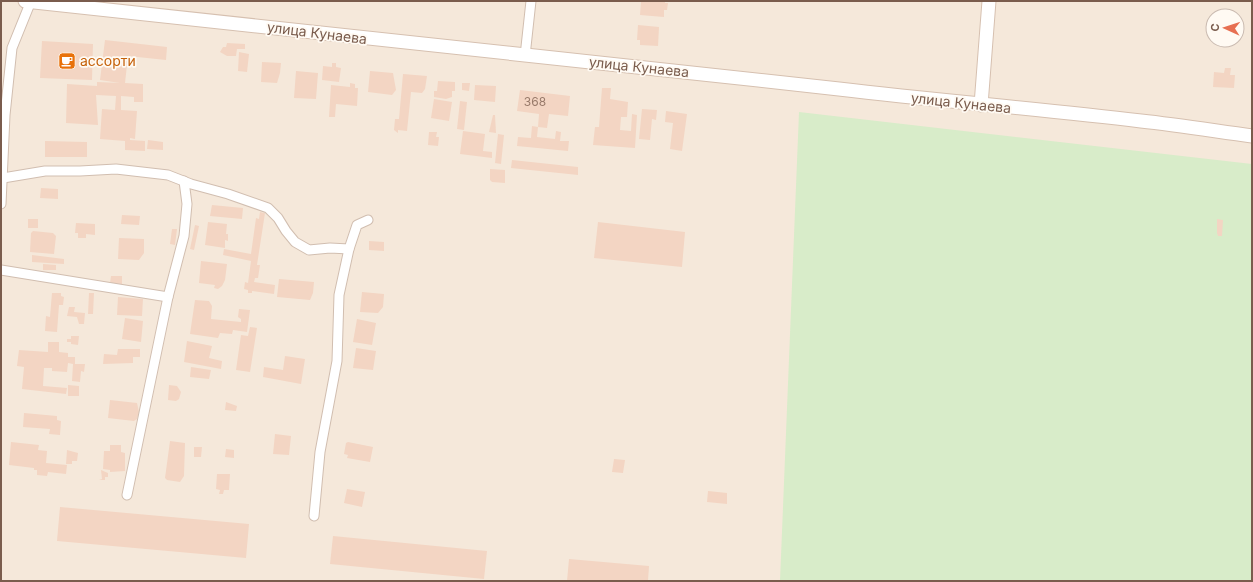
<svg xmlns="http://www.w3.org/2000/svg" width="1253" height="582" font-family="Inter,sans-serif">
<style>
.residential{fill:#f5e8da;fill-rule:evenodd}
.green{fill:#d8ecc9}
.building{fill:#f3d5c3}
.lines{fill:none;stroke-linecap:round;stroke-linejoin:round}
.street-casing{stroke:#d1beb0;stroke-width:11}
.secondary-casing{stroke:#d6c0b0;stroke-width:15}
.street{stroke:#fff;stroke-width:9}
.secondary{stroke:#fff;stroke-width:13}
.labels{text-anchor:middle;stroke-width:3.5;stroke-linejoin:round;paint-order:stroke}
.number-label{font-size:12px;fill:#987a6a}
.street-label{font-size:14px;fill:#7a5c4d;stroke:#fffaf3}
.food-label{font-size:14px;fill:#c56008;stroke:#fffaf3;text-anchor:start}
</style>
<rect width="100%" height="100%" fill="#fdf6ec"/>
<!-- residential -->
<path class="residential" d="M1,1H1252V581H1ZM1213,16H1237V40H1213Z"/>
<!-- green -->
<polygon class="green" points="799,112 1252,164 1252,581 780,581"/>
<!-- building -->
<g class="building">
<polygon points="641,1 665,1 665,3 668,3 667,10 664,10 664,17 640,15"/>
<polygon points="638,25 659,27 658,46 640,45 640,40 637,40"/>
<polygon points="105,40 167,47 166,60 128,56 125,83 143,84 143,102 134,102 134,97 121,96 121,110 137,111 135,139 130,138 130,140 145,141 145,151 125,150 125,141 100,139 102,109 115,110 116,96 96,95 98,125 66,123 67,84 97,86 97,82 120,83 100,80"/>
<polygon points="42,41 93,44 92,80 40,78"/>
<polygon points="227,43 245,44 245,49 237,49 236,56 227,56 220,52 223,47 226,47"/>
<polygon points="239,52 249,54 247,72 238,71"/>
<polygon points="262,62 281,63 280,73 277,83 261,82"/>
<polygon points="332,63 336,63 336,67 341,68 339,82 322,80 323,66 332,67"/>
<polygon points="1225,68 1231,68 1230,75 1235,75 1234,88 1213,87 1214,72 1224,73"/>
<polygon points="296,71 318,73 316,99 294,98"/>
<polygon points="370,71 393,73 396,90 392,95 368,92"/>
<polygon points="403,74 427,76 425,89 422,93 411,92 407,131 398,130 398,133 394,130 395,119 399,119"/>
<polygon points="438,81 455,82 455,91 452,91 452,97 446,99 434,97 434,91 437,91"/>
<polygon points="350,83 355,84 355,88 358,88 357,106 336,104 335,117 329,117 331,85 350,87"/>
<polygon points="462,83 470,83 469,91 462,90"/>
<polygon points="475,85 496,86 495,102 474,100"/>
<polygon points="602,88 611,88 610,99 628,102 627,117 621,117 620,130 631,131 632,114 637,115 635,148 593,145 595,127 599,127"/>
<polygon points="520,90 570,96 568,116 549,114 547,128 538,127 537,137 555,139 556,131 561,132 560,141 569,141 568,151 517,146 518,137 531,138 532,126 538,127 539,114 517,111"/>
<polygon points="434,99 452,102 449,121 431,118"/>
<polygon points="460,101 467,102 464,130 457,129"/>
<polygon points="642,109 657,110 656,120 652,119 650,140 639,139"/>
<polygon points="666,111 687,114 682,151 670,149 673,123 665,122"/>
<polygon points="493,115 495,115 496,133 489,132"/>
<polygon points="463,131 485,134 483,151 492,152 492,158 460,154"/>
<polygon points="429,132 437,132 436,137 439,137 438,146 428,145"/>
<polygon points="498,134 504,135 501,164 495,163"/>
<polygon points="148,140 163,142 163,150 147,149"/>
<polygon points="45,141 87,142 87,157 45,157"/>
<polygon points="512,160 578,167 578,175 511,168"/>
<polygon points="490,169 505,170 505,183 492,182 490,180"/>
<polygon points="41,188 58,189 58,199 40,198"/>
<polygon points="212,205 243,208 242,219 210,216"/>
<polygon points="260,212 265,213 257,265 260,265 258,278 255,278 254,282 275,285 274,294 252,291 252,293 248,293 248,290 244,289 245,282 248,283 251,261 223,255 224,249 251,254 256,218 259,219"/>
<polygon points="122,215 140,216 139,225 121,224"/>
<rect x="28" y="219" width="10" height="9"/>
<polygon points="1217,219 1223,220 1222,236 1218,236 1217,233"/>
<polygon points="208,222 227,224 226,234 228,234 228,241 225,240 225,248 205,245"/>
<polygon points="598,222 685,232 682,267 594,258"/>
<polygon points="76,223 95,224 95,235 86,234 86,238 78,238 78,233 75,233"/>
<polygon points="195,225 199,226 194,250 190,249"/>
<polygon points="172,229 177,229 175,245 170,244"/>
<polygon points="33,231 53,233 56,236 54,254 30,252 31,233"/>
<polygon points="119,238 144,239 144,253 139,260 118,259"/>
<polygon points="369,241 384,242 384,251 369,250"/>
<polygon points="32,255 64,259 64,264 32,262"/>
<polygon points="201,261 227,264 225,280 222,286 218,289 214,288 215,285 199,283"/>
<polygon points="43,264 56,265 56,270 43,270"/>
<polygon points="111,276 122,276 122,284 110,283"/>
<polygon points="279,279 314,282 313,293 310,300 277,297"/>
<polygon points="362,292 384,294 383,307 378,313 360,312"/>
<polygon points="52,293 61,293 61,296 64,297 63,305 59,305 57,332 45,331 46,316 50,317"/>
<polygon points="89,293 94,293 93,314 88,314"/>
<polygon points="118,297 143,299 142,316 117,315"/>
<polygon points="195,300 209,301 212,306 211,319 241,322 241,319 238,317 239,309 250,310 247,332 233,330 232,334 220,333 218,338 190,334"/>
<polygon points="69,307 75,307 74,312 85,313 84,324 79,324 77,317 67,316"/>
<polygon points="125,318 143,321 141,342 122,339"/>
<polygon points="357,319 376,323 372,345 353,342"/>
<polygon points="250,327 257,328 250,372 236,370 241,335 248,336"/>
<polygon points="71,336 79,336 78,345 71,344 71,342 67,342 67,339 71,339"/>
<polygon points="187,341 212,346 209,358 222,361 221,369 184,362"/>
<polygon points="48,342 59,342 59,352 68,353 68,357 75,357 75,364 85,364 84,372 81,371 80,382 72,381 73,364 68,363 67,372 52,371 52,368 44,368 43,386 67,388 66,394 22,389 24,367 17,366 19,350 48,352"/>
<polygon points="356,348 376,351 373,370 353,368"/>
<polygon points="118,349 140,349 140,357 133,357 133,363 103,364 104,354 117,355"/>
<polygon points="285,356 305,359 301,384 263,377 264,367 283,370"/>
<polygon points="191,367 211,370 209,379 190,377"/>
<polygon points="68,385 79,386 79,396 68,396"/>
<polygon points="169,385 177,386 181,392 179,399 176,401 168,400"/>
<polygon points="110,400 137,403 139,412 137,419 134,421 108,418"/>
<polygon points="226,402 237,406 236,411 225,410"/>
<polygon points="24,413 57,416 57,420 61,421 60,435 49,434 50,429 23,427"/>
<polygon points="275,434 291,436 289,455 273,454"/>
<polygon points="170,441 185,443 184,476 180,482 167,480 165,478"/>
<polygon points="11,442 39,445 38,450 47,451 46,463 67,465 66,474 48,472 47,476 37,475 37,470 34,470 34,468 9,465"/>
<polygon points="348,442 373,447 370,462 347,458 348,455 344,454 346,443"/>
<polygon points="110,445 121,445 121,452 125,453 125,471 110,472 110,470 103,469 104,451 110,451"/>
<polygon points="194,447 202,447 201,457 194,457"/>
<polygon points="226,449 234,450 234,458 225,457"/>
<polygon points="67,450 78,453 77,461 72,461 72,464 66,464"/>
<polygon points="614,459 625,460 623,473 612,472"/>
<polygon points="101,470 108,473 108,477 105,477 105,480 99,480 102,479"/>
<polygon points="217,474 230,474 229,490 224,490 223,494 219,494 220,490 216,489"/>
<polygon points="347,489 365,492 362,507 344,503"/>
<polygon points="708,491 727,493 727,504 707,502"/>
<polygon points="60,507 249,524 246,558 57,541"/>
<polygon points="333,536 487,551 484,579 330,564"/>
<polygon points="569,559 649,566 648,581 567,581"/>
</g>
<g class="lines">
<defs>
<g id="street">
<polyline points="525,56 531,1"/>
<polyline points="3,178 45,171 80,171 116,169 168,175 191,184 228,194 268,208 278,218 286,231 295,242 309,250 330,248 349,249"/>
<polyline points="1,204 5,115 12,48 31,1"/>
<polyline points="1,270 168,297"/>
<polyline points="127,495 168,297 184,236 187,204 184,181"/>
<polyline points="314,516 320,452 337,361 339,295 349,249 357,225 368,220"/>
</g>
<g id="secondary">
<path d="M25,1C297,30 568,59 839,89C940,101 1041,109 1141,121C1178,125 1215,131 1252,136"/>
<polyline points="981,105 989,1"/>
</g>
</defs>
<!-- street casing -->
<use href="#street" class="street-casing"/>
<!-- secondary casing -->
<use href="#secondary" class="secondary-casing"/>
<!-- street -->
<use href="#street" class="street"/>
<!-- secondary -->
<use href="#secondary" class="secondary"/>
</g>
<!-- icons -->
<defs>
<symbol id="cafe-square" viewBox="-11 -11 22 22"><rect x="-9" y="-9" width="18" height="18" rx="4" fill="#e8710a" stroke="#fffaf3"/><path d="M-5.5-4.5H6V0H3Q3 3.5 0 3.5H-2.5Q-5.5 3.5-5.5 0ZM3-3.2v2h1.7v-2ZM-6 4.5H4V6H-6Z" fill="#fff"/></symbol>
</defs>
<g fill-rule="evenodd">
<use href="#cafe-square" x="57" y="51" width="20" height="20"/>
</g>
<g class="labels">
<!-- number labels -->
<g class="number-label">
<text x="535" y="106">368</text>
</g>
<!-- street labels -->
<g class="street-label">
<text transform="translate(317 33) rotate(7)" y="5">улица Кунаева</text>
<text transform="translate(639 67) rotate(6)" y="5">улица Кунаева</text>
<text transform="translate(961 103) rotate(6)" y="5">улица Кунаева</text>
</g>
<!-- food labels -->
<g class="food-label">
<text x="80" y="66">ассорти</text>
</g>
</g>
<!-- border -->
<rect width="1253" height="582" fill="none" stroke="#7a5c4d" stroke-width="4"/>
<!-- north arrow -->
<g transform="translate(1225 28) rotate(273)"><circle r="19" fill="#fffaf3" stroke="#cabbb1"/>
<path d="M0-3L7 15L0 10L-7 15Z" fill="#e76f51"/>
<text y="-6" font-size="11" font-weight="bold" text-anchor="middle" fill="#7a5c4d">С</text>
</g>
</svg>
